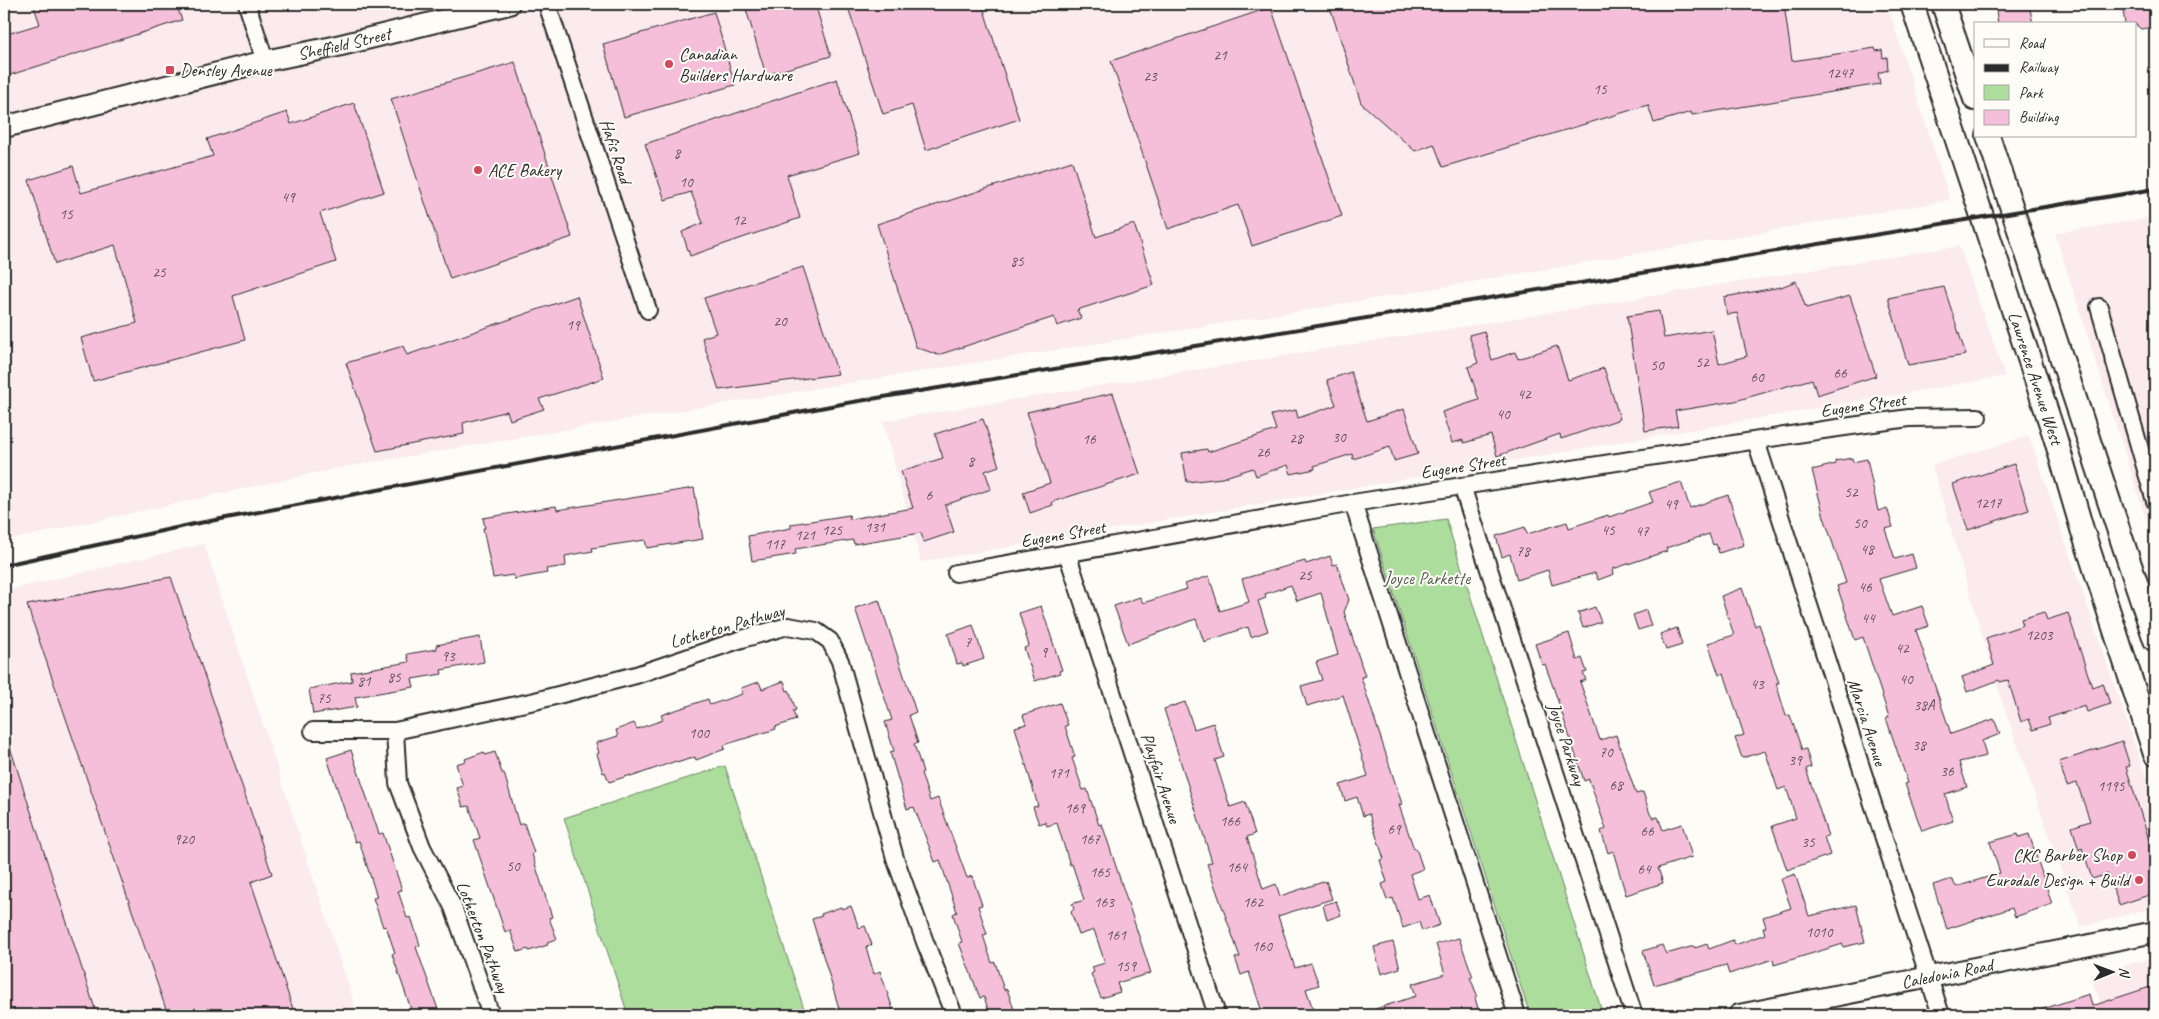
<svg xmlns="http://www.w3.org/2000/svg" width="2159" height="1019" font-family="Caveat,sans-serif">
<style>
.built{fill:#fbeaee}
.green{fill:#acdd9d;stroke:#6c8464}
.building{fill:#f5bfda;stroke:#2b2b2b}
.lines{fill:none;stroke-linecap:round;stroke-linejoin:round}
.minor-casing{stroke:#2b2b2b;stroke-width:20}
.tertiary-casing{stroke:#2b2b2b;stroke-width:24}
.secondary-casing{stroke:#2b2b2b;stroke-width:26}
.minor{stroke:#fdfcf7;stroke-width:16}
.tertiary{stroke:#fdfcf7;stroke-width:20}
.secondary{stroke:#fdfcf7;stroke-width:22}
.rail{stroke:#2b2b2b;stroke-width:4}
.poi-dot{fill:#d1495b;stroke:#fdfcf7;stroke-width:2}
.labels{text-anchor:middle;stroke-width:4;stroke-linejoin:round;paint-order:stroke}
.number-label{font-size:15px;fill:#5e5057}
.street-label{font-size:18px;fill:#2b2b2b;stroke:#fdfcf7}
.poi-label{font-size:18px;fill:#2b2b2b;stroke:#fdfcf7;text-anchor:start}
.park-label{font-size:18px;fill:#52604d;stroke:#fdfcf7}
</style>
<rect width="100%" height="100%" fill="#fdfcf7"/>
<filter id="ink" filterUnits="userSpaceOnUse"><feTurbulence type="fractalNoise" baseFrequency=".02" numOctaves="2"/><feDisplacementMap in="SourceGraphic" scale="10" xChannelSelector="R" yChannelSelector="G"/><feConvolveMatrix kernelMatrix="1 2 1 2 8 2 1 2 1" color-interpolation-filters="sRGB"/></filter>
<g filter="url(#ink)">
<!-- built -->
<g class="built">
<polygon points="4,4 1887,4 1950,200 1343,304 805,390 338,468 4,541"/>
<polygon points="2155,217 2155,548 2055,233"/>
<polygon points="1959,246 2005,376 921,562 883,421"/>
<polygon points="2029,436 2155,804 2155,907 2081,927 2000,695 1932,465"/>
<polygon points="204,544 358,1015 4,1015 4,591"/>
<polygon points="2155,957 2155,1015 2105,1015 2090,975"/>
</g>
<!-- green -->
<g class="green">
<polygon points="1446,519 1603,1015 1530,1015 1373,529"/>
<polygon points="725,766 806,1015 628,1015 564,818"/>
</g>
<!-- building -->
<g class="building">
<polygon points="33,4 176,4 182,20 4,77 4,35 40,24"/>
<polygon points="753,4 815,4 831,56 766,75 745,6"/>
<polygon points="847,4 982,4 1019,119 926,150 912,105 883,114"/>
<polygon points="1329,4 1784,4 1792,61 1875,48 1876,51 1882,50 1883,58 1887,57 1888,70 1878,73 1880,84 1692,115 1691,112 1654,123 1648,105 1443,167 1434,144 1415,151 1361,103"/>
<polygon points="1995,4 2029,4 2033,24 1998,24"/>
<polygon points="2122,4 2155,4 2155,18 2148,28 2141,29 2135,24 2125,24"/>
<polygon points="1271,7 1342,216 1252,246 1238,205 1168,229 1111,61"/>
<polygon points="714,12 735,85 624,117 603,44"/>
<polygon points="515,62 572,237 450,279 391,99"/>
<polygon points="837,79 860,153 787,175 800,218 690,256 682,232 703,223 691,192 665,200 645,144"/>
<polygon points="354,103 384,192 320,213 336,262 233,296 245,340 93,381 81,338 137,323 115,245 55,264 29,180 73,166 81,193 213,156 207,139 287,112 291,124"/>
<polygon points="1072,161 1096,237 1134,224 1154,285 1077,310 1081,318 1057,326 1054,317 938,355 916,347 877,224"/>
<polygon points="803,267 838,374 719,390 702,338 716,333 704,298"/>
<polygon points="1796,281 1806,308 1850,296 1876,376 1817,395 1812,379 1735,401 1675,411 1678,426 1645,431 1627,316 1659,311 1664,338 1712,330 1719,364 1747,356 1737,313 1727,315 1724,297 1781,287"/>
<polygon points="1944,287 1966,355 1908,365 1888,298"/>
<polygon points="577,296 604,378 539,399 544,409 510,420 507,411 463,423 464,434 377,451 346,363 403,346 407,355"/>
<polygon points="1484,331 1492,360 1515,352 1518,359 1557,346 1568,380 1604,368 1620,419 1561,439 1560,434 1497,456 1491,435 1464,443 1463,440 1452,443 1442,412 1479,400 1468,367 1478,363 1469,335"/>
<polygon points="1351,372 1367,421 1404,409 1418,454 1394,461 1390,447 1353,459 1352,454 1314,466 1315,469 1291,474 1288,465 1256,476 1253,468 1222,478 1187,482 1182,453 1207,449 1208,452 1276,430 1271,415 1296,410 1298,418 1336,405 1327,380"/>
<polygon points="1113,393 1140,474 1052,502 1053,505 1030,513 1023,492 1050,483 1027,412"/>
<polygon points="983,419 999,466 985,471 991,489 945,505 954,532 924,542 921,533 854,544 853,540 795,549 796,554 752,561 748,536 791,528 791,524 849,515 850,519 913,508 901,471 943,458 935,434"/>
<polygon points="1852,458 1853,462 1867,459 1878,511 1887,508 1893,527 1885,529 1895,559 1912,554 1916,568 1879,579 1892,616 1922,606 1929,626 1916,630 1951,734 1994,719 2000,734 1982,741 1986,756 1959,762 1967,787 1945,794 1953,821 1922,831 1905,784 1908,783 1886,718 1889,717 1863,637 1855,640 1837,586 1846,583 1824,517 1812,470 1836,464 1835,461"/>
<polygon points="2014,464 2029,510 1968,530 1953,484"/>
<polygon points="1681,482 1690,508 1728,495 1744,545 1719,553 1716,544 1713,545 1709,534 1666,548 1667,551 1613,569 1614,574 1598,580 1595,573 1552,585 1548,570 1517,580 1510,554 1502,557 1496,536 1525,527 1527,534 1567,522 1569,528 1608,515 1609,517 1653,502 1649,492"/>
<polygon points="694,488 703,539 647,548 645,540 592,548 593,551 565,556 566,566 546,569 547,573 514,579 513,575 493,578 483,528 485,528 483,518 556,506 557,510"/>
<polygon points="1330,556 1333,565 1337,564 1349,600 1344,612 1365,676 1361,677 1402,804 1399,805 1414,849 1416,848 1423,869 1410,874 1418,899 1430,895 1440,925 1422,931 1419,922 1403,928 1393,898 1387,900 1382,884 1387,882 1380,860 1384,859 1369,814 1363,816 1357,797 1345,801 1340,785 1368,776 1343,695 1307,706 1301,686 1322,680 1316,662 1338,655 1321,593 1297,601 1291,585 1265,594 1266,598 1258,601 1268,631 1251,637 1248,627 1204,642 1196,619 1128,644 1114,606 1140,597 1143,603 1187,589 1185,584 1209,576 1220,611 1249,602 1242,579 1305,561 1306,564"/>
<polygon points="171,577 272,874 251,882 295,1015 168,1015 27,605"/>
<polygon points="1742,588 1755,626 1759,624 1779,683 1776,683 1786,716 1790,715 1802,750 1806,749 1811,767 1806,769 1828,836 1824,837 1830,855 1787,870 1772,826 1796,818 1786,787 1778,790 1765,751 1742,758 1735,738 1744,735 1724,673 1719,675 1708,643 1734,635 1721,596"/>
<polygon points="879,600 916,712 909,715 918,743 914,744 923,772 921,773 930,801 938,798 967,878 972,876 982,905 978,906 987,934 983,935 992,963 995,962 1004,990 1007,989 1016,1015 990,1015 984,997 980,998 959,943 962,942 953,914 957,912 940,860 935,862 914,807 907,809 890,752 894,751 885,722 892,720 855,608"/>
<polygon points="1041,606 1062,670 1059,671 1060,673 1035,681 1024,648 1029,646 1019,613"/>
<polygon points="1595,607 1601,622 1583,628 1578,613"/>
<polygon points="1646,610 1651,626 1638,630 1633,615"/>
<polygon points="2044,612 2047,620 2068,613 2092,687 2103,683 2110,704 2087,712 2085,706 2048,718 2050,724 2033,730 2029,719 2021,722 2008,680 2000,682 1999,680 1967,692 1962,677 1994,665 1986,638 2023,625 2021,619"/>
<polygon points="973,625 984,659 963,666 962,663 957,664 948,634"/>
<polygon points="1677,628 1682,645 1666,650 1660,634"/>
<polygon points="1569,633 1577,660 1582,658 1587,672 1583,673 1586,680 1580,682 1600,740 1616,735 1636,794 1643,792 1650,814 1653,818 1658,817 1663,830 1682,824 1692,857 1658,868 1663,883 1626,895 1613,851 1608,853 1601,831 1606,829 1589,779 1584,781 1558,701 1545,664 1542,665 1535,644"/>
<polygon points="480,637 484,662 441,670 442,674 412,679 414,687 355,697 357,707 313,714 309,689 352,681 351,672 409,662 407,654 437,649 436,645"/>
<polygon points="784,681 787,691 789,690 796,710 793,711 796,720 775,727 776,729 724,745 725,749 696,760 695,757 677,763 676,761 631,777 631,775 609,782 605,772 603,773 597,754 599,753 596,743 618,736 616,730 634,723 637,729 663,720 661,715 708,699 710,705 742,694 741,688 759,682 762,689"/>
<polygon points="1185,702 1194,729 1213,723 1224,757 1215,760 1230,807 1245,802 1255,834 1247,837 1263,889 1276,884 1280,896 1326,881 1332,899 1278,916 1295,968 1311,963 1319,985 1306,989 1315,1015 1263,1015 1249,972 1241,975 1235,958 1240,957 1207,864 1212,862 1164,709"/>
<polygon points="1060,703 1068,725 1065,726 1075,757 1072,758 1083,790 1087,789 1099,825 1102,824 1151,973 1117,983 1120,992 1101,998 1091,974 1094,972 1092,967 1105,963 1094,930 1079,935 1071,912 1074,909 1072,904 1084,900 1072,864 1070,865 1057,823 1047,826 1045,822 1039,824 1033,807 1038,806 1015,727 1026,724 1023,715"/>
<polygon points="7,738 97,1015 4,1015 4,739"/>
<polygon points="2122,741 2130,766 2126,767 2155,859 2155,893 2119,905 2108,874 2092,879 2082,848 2079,850 2072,827 2090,821 2077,783 2067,786 2059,762"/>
<polygon points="351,750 379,834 383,833 402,890 398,891 407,918 411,917 420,945 416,947 440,1015 413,1015 392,954 395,953 386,926 383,927 373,898 377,897 359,841 355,842 327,758"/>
<polygon points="484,752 485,755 495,752 502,773 504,773 519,825 524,823 534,853 532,854 552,917 549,918 557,939 547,942 548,945 529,951 528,949 518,952 510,930 505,932 474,840 480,838 469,806 463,807 457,788 463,786 456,764 466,761 465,759"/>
<polygon points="2018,834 2019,837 2029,834 2052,904 2015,917 2012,908 1947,929 1933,885 1952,879 1956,887 2000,873 1990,842"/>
<polygon points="1795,874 1809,916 1856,905 1865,942 1843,947 1843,944 1774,965 1773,959 1729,974 1726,965 1654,985 1643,951 1662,945 1666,954 1694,946 1695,948 1707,944 1709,949 1733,940 1735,945 1765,934 1763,928 1766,927 1763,917 1791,908 1781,879"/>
<polygon points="1336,901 1341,915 1327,920 1323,905"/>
<polygon points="851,906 859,928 865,926 872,945 866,947 874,974 880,971 895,1015 841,1015 812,919 822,916 821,914 841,907 842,909"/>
<polygon points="1459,938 1473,977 1470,977 1477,995 1475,998 1480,1015 1367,1015 1366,1012 1416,996 1412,984 1445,974 1436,944"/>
<polygon points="1393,942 1400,968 1381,974 1374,947"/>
<polygon points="2150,987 2155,1003 2155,1015 2034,1015 2034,1012 2089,994 2092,1006"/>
</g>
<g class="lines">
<defs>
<g id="minor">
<polyline points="247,4 265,61"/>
<polyline points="547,4 648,310"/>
<polyline points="2099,307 2155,501"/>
<polyline points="1756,441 1941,1015"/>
<polyline points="1462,486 1634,1015"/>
<polyline points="1353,503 1517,1015"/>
<polyline points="1067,553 1217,1015"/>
<polyline points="956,573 1353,503 1823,430 1909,418 1978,417"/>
<polyline points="313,731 395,731 535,701 636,675 742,639 788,626 816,631 830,641 840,661 895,858 925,942 954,1015"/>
<polyline points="395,731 398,783 422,847 453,907 491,1015"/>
</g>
<g id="tertiary">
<path id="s1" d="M4,127L265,61L333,47L509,4"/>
<path id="s2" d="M1739,1015L2155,932"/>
</g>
<g id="secondary">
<path id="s3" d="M1912,4L2055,437L2082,529L2155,754"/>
<polyline points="1943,4 1975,99"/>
<polyline points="1988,136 2155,640"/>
</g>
</defs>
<!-- minor casing -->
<use href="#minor" class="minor-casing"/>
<!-- tertiary casing -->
<use href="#tertiary" class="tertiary-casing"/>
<!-- secondary casing -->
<use href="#secondary" class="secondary-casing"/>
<!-- minor -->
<use href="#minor" class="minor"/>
<!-- tertiary -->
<use href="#tertiary" class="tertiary"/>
<!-- secondary -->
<use href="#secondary" class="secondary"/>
<!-- rail -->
<polyline class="rail" points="4,565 194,524 847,403 2155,189"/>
</g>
</g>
<!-- markers -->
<g class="poi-dot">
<circle cx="669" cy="64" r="5"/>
<rect x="165" y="65" width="10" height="10" rx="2.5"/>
<circle cx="478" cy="170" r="5"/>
<circle cx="2132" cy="855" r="5"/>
<circle cx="2139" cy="880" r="5"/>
</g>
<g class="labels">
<!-- number labels -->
<g class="number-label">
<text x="1220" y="60">21</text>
<text x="1840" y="78">1247</text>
<text x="1150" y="81">23</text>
<text x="1600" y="94">15</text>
<text x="677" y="158">8</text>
<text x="686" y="187">10</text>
<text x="288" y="202">49</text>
<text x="66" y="219">15</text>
<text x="739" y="225">12</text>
<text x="1017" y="266">85</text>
<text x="159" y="277">25</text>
<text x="780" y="326">20</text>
<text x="573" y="330">19</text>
<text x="1702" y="367">52</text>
<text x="1657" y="370">50</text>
<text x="1840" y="378">66</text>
<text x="1757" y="382">60</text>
<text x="1524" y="399">42</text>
<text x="1503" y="419">40</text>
<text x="1339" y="442">30</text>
<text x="1296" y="443">28</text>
<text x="1089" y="444">16</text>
<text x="1263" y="457">26</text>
<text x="971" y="466">8</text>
<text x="1851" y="497">52</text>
<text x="929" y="500">6</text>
<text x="1988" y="508">1217</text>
<text x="1671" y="509">49</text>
<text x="1860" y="528">50</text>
<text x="875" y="532">131</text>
<text x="832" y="535">125</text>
<text x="1608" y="535">45</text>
<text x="1642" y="536">47</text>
<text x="805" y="540">121</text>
<text x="775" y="549">117</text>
<text x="1867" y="554">48</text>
<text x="1523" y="556">78</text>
<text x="1305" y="580">25</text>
<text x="1865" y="592">46</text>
<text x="1868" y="623">44</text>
<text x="2039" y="640">1203</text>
<text x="968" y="647">7</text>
<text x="1902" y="653">42</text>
<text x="1044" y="657">9</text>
<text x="448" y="661">93</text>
<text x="394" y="682">85</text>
<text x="1906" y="684">40</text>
<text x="364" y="686">81</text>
<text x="1757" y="689">43</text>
<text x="324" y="703">75</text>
<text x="1924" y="710">38A</text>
<text x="699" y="738">100</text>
<text x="1919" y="750">38</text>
<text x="1606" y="757">70</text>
<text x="1795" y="765">39</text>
<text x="1947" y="776">36</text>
<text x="1059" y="778">171</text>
<text x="1616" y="790">68</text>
<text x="2111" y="791">1195</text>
<text x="1075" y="813">169</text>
<text x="1230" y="826">166</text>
<text x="1394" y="834">69</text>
<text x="1647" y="836">66</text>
<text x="184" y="844">920</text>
<text x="1090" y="844">167</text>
<text x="1808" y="847">35</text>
<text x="513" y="871">50</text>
<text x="1237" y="872">164</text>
<text x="1644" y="874">64</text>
<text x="1100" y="877">165</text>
<text x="1104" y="907">163</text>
<text x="1253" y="907">162</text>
<text x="1819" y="937">1010</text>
<text x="1116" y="940">161</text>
<text x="1262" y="951">160</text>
<text x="1126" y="971">159</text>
</g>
<!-- street labels -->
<g class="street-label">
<text dy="6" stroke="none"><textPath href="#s1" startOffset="350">Sheffield Street</textPath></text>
<text transform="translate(616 151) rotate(72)" y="6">Hafis Road</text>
<text dy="6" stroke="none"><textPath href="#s3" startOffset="394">Lawrence Avenue West</textPath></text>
<text transform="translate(1863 405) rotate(-8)" y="6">Eugene Street</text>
<text transform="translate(1463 466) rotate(-9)" y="6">Eugene Street</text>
<text transform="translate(1063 534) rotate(-10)" y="6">Eugene Street</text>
<text transform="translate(727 626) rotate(-16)" y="6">Lotherton Pathway</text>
<text transform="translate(1867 722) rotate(72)" y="6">Marcia Avenue</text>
<text transform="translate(1567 744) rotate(72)" y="6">Joyce Parkway</text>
<text transform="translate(1161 778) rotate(72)" y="6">Playfair Avenue</text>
<text transform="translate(483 937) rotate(69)" y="6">Lotherton Pathway</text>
<text dy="6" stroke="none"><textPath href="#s2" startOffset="212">Caledonia Road</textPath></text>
</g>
<!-- poi labels -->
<g class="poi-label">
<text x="679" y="60">Canadian<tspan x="679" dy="21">Builders Hardware</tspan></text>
<text x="180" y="76">Densley Avenue</text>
<text x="488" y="176">ACE Bakery</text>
<text x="2122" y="861" text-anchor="end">CKC Barber Shop</text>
<text x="2129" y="886" text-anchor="end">Eurodale Design + Build</text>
</g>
<!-- park labels -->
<g class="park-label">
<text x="1427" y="584">Joyce Parkette</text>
</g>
</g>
<!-- margin -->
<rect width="2159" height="1019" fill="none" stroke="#fdfcf7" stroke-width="20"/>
<rect x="10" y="10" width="2139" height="999" fill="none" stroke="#2b2b2b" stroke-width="2" filter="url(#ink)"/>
<!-- legend -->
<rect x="1974" y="22" width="162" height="115" fill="#fdfcf7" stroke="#a9a8a5"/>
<rect x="1984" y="39" width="25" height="8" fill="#fdfcf7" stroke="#a9a8a5"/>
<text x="2019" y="48" font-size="15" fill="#2b2b2b">Road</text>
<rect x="1984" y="64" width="25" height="8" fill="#2b2b2b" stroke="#a9a8a5"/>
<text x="2019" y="72" font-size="15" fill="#2b2b2b">Railway</text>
<rect x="1984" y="85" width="25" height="15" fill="#acdd9d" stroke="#a9a8a5"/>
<text x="2019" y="98" font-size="15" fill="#2b2b2b">Park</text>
<rect x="1984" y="110" width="25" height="15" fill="#f5bfda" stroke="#a9a8a5"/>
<text x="2019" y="122" font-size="15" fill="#2b2b2b">Building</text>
<!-- north arrow -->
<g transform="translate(2112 972) rotate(89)" stroke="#fdfcf7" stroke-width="4" paint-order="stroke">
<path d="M0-4L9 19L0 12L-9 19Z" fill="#2b2b2b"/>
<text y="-8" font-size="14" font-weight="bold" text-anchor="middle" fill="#2b2b2b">N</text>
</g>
</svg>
